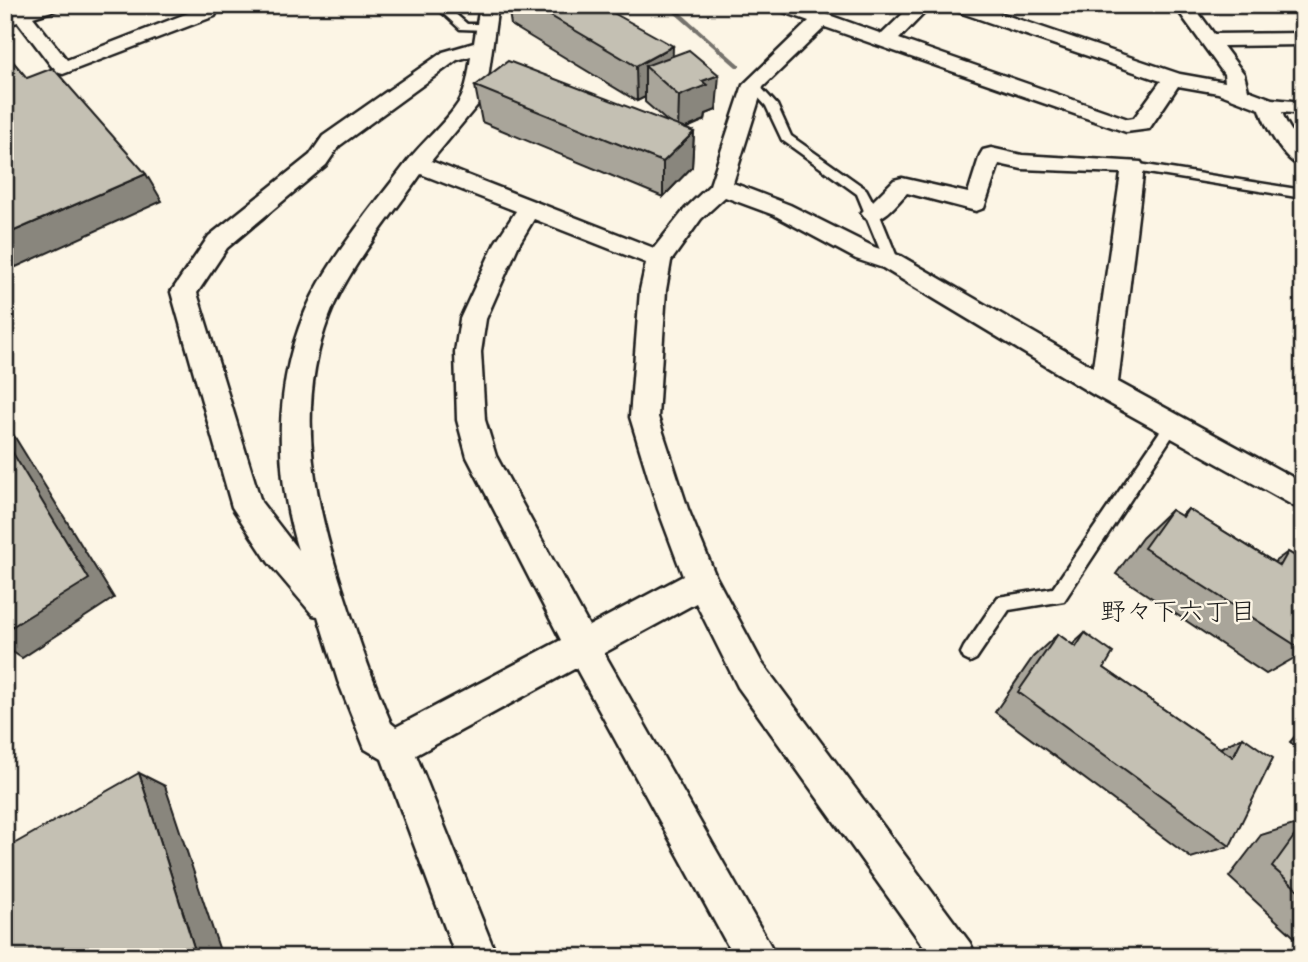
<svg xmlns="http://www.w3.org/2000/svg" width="1308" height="962" font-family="'Gochi Hand','Klee One',sans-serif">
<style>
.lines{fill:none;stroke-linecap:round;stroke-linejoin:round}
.stream{fill:#75726c;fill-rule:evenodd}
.lane-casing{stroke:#1c1c1c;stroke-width:5}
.street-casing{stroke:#1c1c1c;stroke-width:5}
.lane{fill:#fcf5e5;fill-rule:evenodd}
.street{fill:#fcf5e5;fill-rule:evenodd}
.wall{fill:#a9a59a;stroke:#1c1c1c;stroke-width:2}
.shaded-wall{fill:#89867d;stroke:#1c1c1c;stroke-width:2}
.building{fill:#c4c0b3;stroke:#1c1c1c;stroke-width:2}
.labels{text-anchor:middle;stroke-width:5;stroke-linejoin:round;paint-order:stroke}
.neighbourhood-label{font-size:26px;fill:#1c1c1c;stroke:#fcf5e5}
</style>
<rect width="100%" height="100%" fill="#fcf5e5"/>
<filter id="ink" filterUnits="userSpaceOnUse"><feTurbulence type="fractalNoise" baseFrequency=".0143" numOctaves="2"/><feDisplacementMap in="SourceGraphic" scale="14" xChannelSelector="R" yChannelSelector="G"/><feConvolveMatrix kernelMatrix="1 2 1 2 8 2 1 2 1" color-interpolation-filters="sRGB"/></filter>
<g filter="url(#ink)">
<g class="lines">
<!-- stream -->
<polygon class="stream" points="665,5 672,5 740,65 740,67 736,67"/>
<defs>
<g id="lane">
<polygon points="5,5 15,5 21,16 20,18 12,18"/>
<polygon points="215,5 229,5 212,14 203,12"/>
<polygon points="434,5 445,5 467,24 486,24 491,27 486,30 460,29"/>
<polygon points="749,83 757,83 777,105 791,136 866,189 879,213 899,262 897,265 887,265 885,262 857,194 782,140 766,106 749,87"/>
<polygon points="1133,163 1303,190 1303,198 1129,170 1127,167"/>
<polygon points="1172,419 1177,421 1180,425 1177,429 1064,601 1009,610 976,659 970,662 964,659 961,653 964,647 998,597 1053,588 1167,421"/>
</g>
<g id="street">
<polygon points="32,5 60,5 58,9 33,17 67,60 201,8 208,6 217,12 215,16 63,74 56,72 18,22 5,25 5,14"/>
<path d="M480,5H498L488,78L480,102L431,161L654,248L685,209L710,185L743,85L809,21L775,9L773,5H801L882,34L912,5H932L899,39L1128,119L1134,118L1161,81L950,9L948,5H976L1180,74L1225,82L1224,74L1174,5H1193L1214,34L1303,33V45L1223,46L1244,74L1248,90L1272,99L1303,102V114L1282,112C1291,139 1303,134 1303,167C1284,162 1265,126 1260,109L1218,93L1178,86L1149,129L1126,132L825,27L763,87L733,183L790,205L874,247L901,256L1093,367L1121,173L1022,169L999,164L984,208L976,211L907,193C894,206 883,224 865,218L861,213L894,180L902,178L968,193L980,155L983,150L991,148L1022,155L1141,162L1144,167L1118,382L1303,483V511L1094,395L883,268L856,259L774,215L725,197L701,219L671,261L666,290L658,417L688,509L716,577L762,663L970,943L976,957H931L738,687L696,603L604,653L777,957H734L576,668L416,755L497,957H456L382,759L365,749L338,681L318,616L313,615L269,563L232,507L171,292L209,236L310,155L323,136L443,52L474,43ZM471,56C469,71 467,89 459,102C445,124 423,141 407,162C378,200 344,241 320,282C274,361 271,464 298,550L261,502L197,293L227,248L326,165L339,146L457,60ZM421,174L516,211L495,243L460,319L455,352L457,420L467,457L561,640L396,727L391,723C374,684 360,644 347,603C316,510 293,412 329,317C347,269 392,216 421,174ZM534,219L646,263L640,290L630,417L658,509L683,576L589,626L496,456L485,420L481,352L486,319L519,244Z"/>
</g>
</defs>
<!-- lane casing -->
<use href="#lane" class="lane-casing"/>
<!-- street casing -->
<use href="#street" class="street-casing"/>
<!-- lane -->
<use href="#lane" class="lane"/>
<!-- street -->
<use href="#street" class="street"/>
</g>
<!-- wall -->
<g class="wall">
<polygon points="508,5 599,5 673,56 716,110 706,114 705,120 685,129 694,132 692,167 663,197 482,122 475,86 668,122 645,102 645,97 637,101 511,25"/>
<polygon points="1188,509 1274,562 1288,552 1303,561 1303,653 1266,674 1116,574 1142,538 1171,510 1181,516"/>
<polygon points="1085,633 1104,668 1220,748 1243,737 1230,846 1191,858 995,712 1033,657 1058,634 1072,645"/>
<polygon points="1303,727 1303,753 1290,742"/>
<polygon points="1303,822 1303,945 1229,877 1261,835"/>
</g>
<!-- shaded-wall -->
<g class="shaded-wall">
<polygon points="673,46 672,81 645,66 645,97 637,101 636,66"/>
<polygon points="719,75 716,110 706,114 705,120 678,131 679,96 702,81"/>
<polygon points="694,132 692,167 663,197 663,162"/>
<polygon points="146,174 162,201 16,267 5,254 5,235"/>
<polygon points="5,421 114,598 22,658 11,651 5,655"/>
<polygon points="139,773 165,786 222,957 197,957"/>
</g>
<!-- building -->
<g class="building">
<polygon points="532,5 599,5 673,46 636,66"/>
<polygon points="689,50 719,75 702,81 707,85 679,96 645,66"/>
<polygon points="5,52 27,78 53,68 146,174 5,235"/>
<polygon points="508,61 694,132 663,162 475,86"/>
<polygon points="5,440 89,579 5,631"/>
<polygon points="1188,509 1280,566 1288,552 1303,561 1303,650 1144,548 1171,510 1183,517"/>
<polygon points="1085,633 1113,653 1104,668 1233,757 1243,737 1273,758 1230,846 1018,692 1058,634 1076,647"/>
<polygon points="139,773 197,957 5,957 5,849"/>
<polygon points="1303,824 1303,894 1272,867"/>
</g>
</g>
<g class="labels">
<!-- neighbourhood labels -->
<g class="neighbourhood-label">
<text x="1178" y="620">野々下六丁目</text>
</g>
</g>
<!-- margin -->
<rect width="1308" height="962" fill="none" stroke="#fcf5e5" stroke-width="28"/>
<rect x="14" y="14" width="1280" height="934" fill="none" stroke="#1c1c1c" stroke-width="2.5" filter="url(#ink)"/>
</svg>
